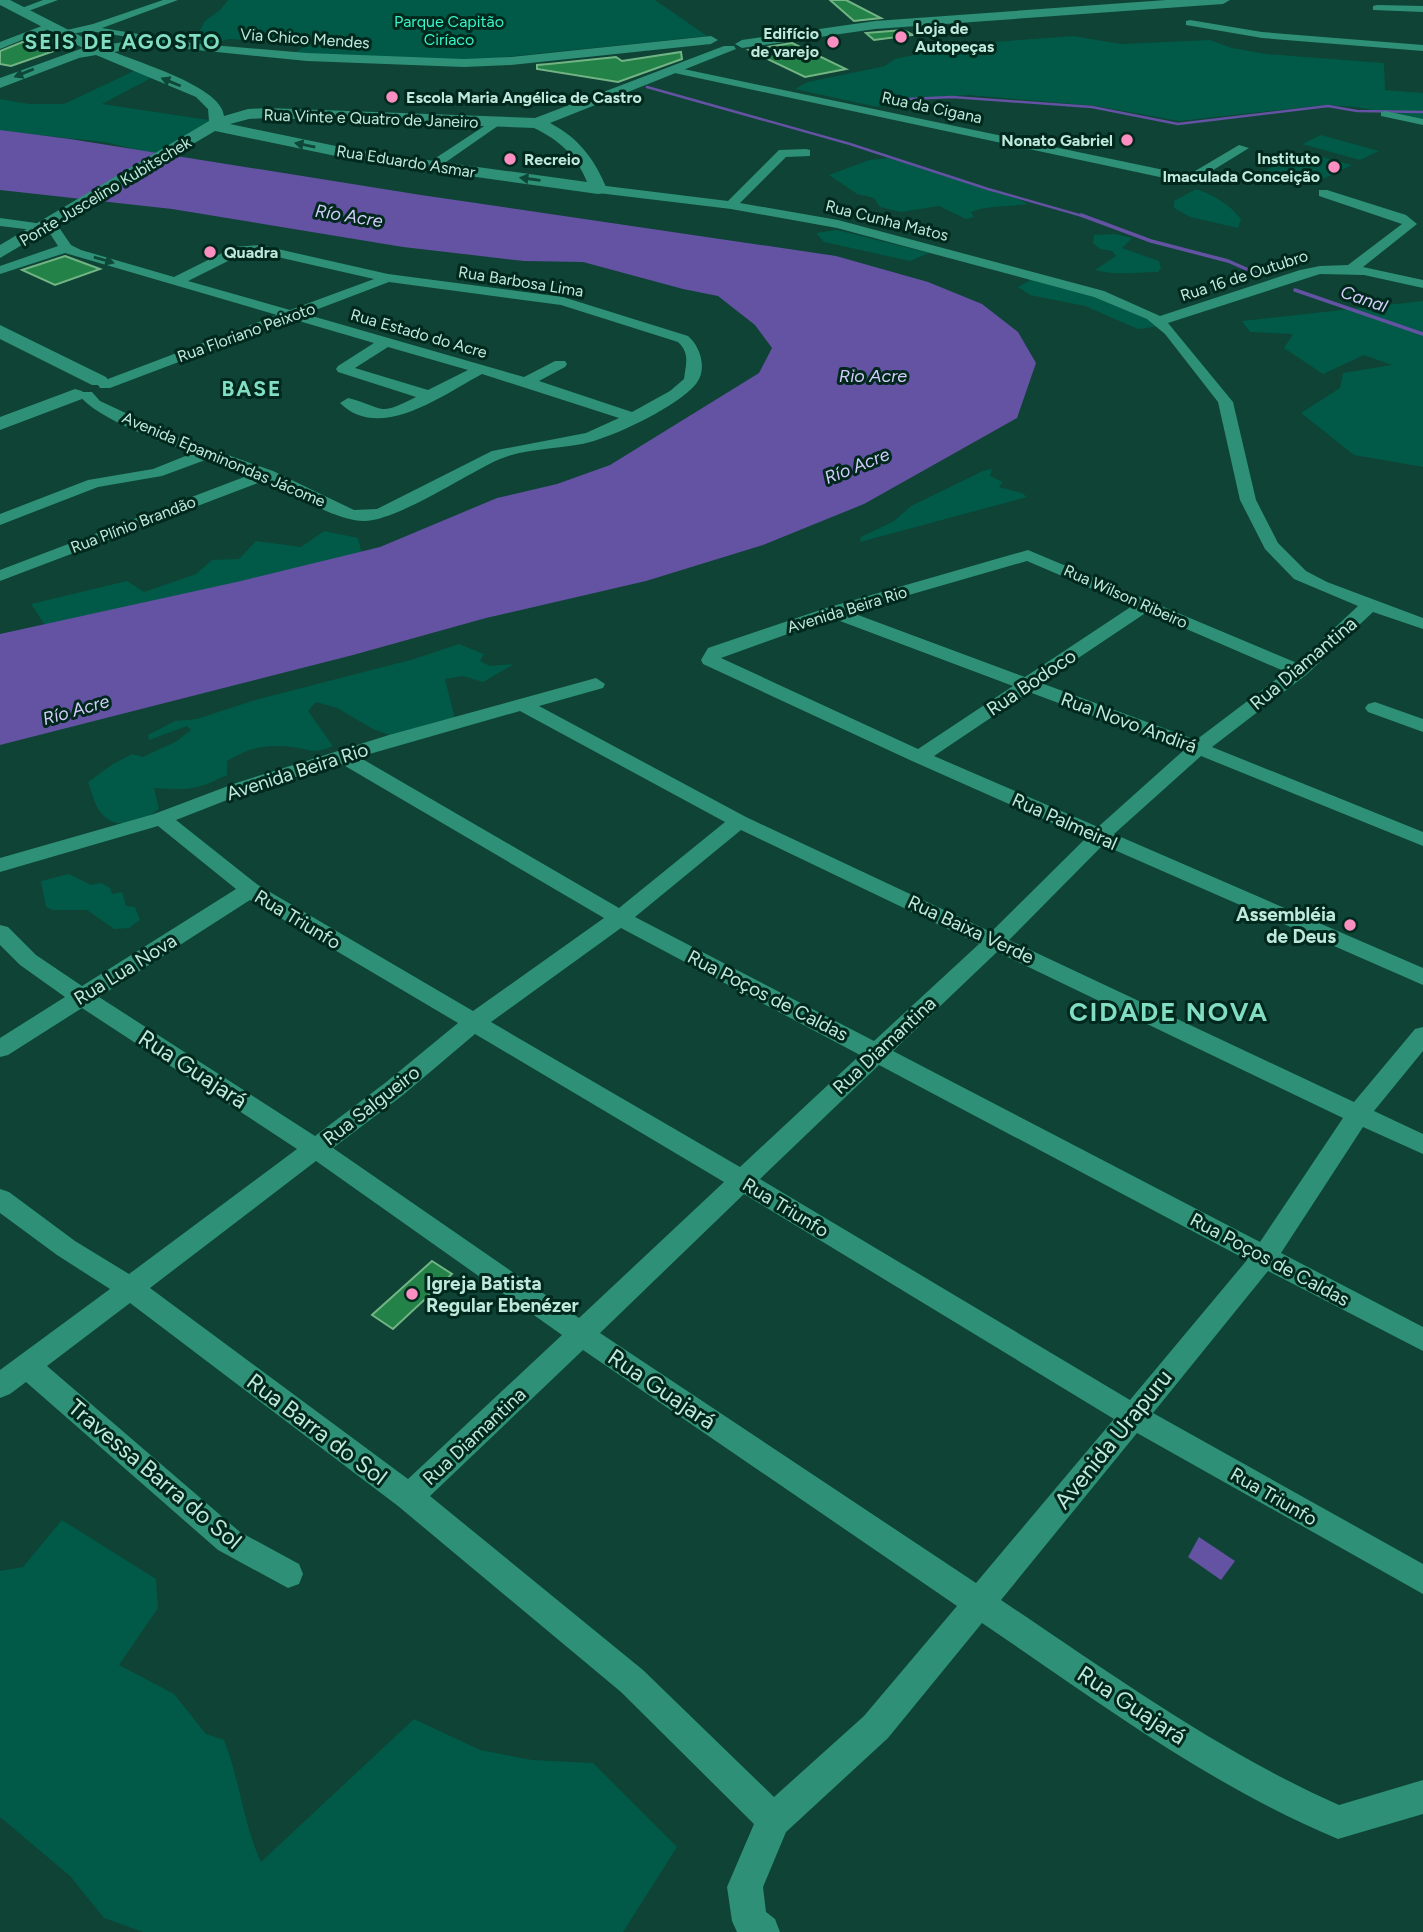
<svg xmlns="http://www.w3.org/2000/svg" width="1423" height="1932" font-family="Figtree,sans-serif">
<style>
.green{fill:#015a47}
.water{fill:#6452a3}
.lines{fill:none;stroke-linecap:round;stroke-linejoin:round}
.stream-far1{stroke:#6452a3;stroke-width:2.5}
.stream{stroke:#6452a3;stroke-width:3.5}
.building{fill:#238247;stroke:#72b484;stroke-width:2}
.street{fill:#2e9076;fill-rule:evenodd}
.secondary{fill:#2e9076;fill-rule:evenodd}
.oneway{fill:#0e4738}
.poi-dot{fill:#fc8fc1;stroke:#00281d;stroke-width:2.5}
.labels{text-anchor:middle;stroke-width:6;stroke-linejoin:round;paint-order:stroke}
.far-park-label{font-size:16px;fill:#3bf3c6;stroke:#00281d}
.far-poi-label{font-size:16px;font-weight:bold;fill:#bfeadb;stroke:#00281d;text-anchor:start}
.far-street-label{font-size:16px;fill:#bfeadb;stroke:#00281d}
.far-water-label{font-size:18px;font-style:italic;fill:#d4cdfa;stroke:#00281d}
.street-label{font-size:19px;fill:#bfeadb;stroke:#00281d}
.poi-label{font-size:19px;font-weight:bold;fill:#bfeadb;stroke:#00281d;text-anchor:end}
.far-district-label{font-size:21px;font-weight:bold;letter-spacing:2px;fill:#81dec1;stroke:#00281d}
.near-street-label{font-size:23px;fill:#bfeadb;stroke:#00281d}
.district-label{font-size:26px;font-weight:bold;letter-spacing:2px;fill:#81dec1;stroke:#00281d}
</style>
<rect width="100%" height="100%" fill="#0e4335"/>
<!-- green -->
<g class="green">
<polygon points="228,0 655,0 707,36 486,59 389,60 292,55 308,44 229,39 215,43 192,44 205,21 220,10"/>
<polygon points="1073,36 1121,44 1210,40 1232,48 1266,54 1384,63 1385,90 1423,93 1423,120 1357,107 1325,105 1179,121 1096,106 969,95 896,100 877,107 795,89 808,82 885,66 895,59 918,54 941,43 954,45"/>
<polygon points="136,70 153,77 102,104 209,120 208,126 158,155 105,142 0,131 0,99 29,104 64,104"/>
<polygon points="1321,135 1379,151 1360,160 1302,144"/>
<polygon points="1304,152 1352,165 1313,184 1264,171"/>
<path d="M889,158L1016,198L1028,204C1010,207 987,205 971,212L974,217L966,219L939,206L901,212L880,207L874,198L857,194L829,175L869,160Z"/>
<path d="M1196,189C1214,195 1229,204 1241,219L1238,228L1190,217L1174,208V201Z"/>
<polygon points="837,230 929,253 910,261 824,242 816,233"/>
<path d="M1115,234L1132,238L1122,248L1159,261L1161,268L1158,272C1136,272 1116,276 1095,270L1116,256L1112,251L1100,249L1093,243L1094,235Z"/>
<polygon points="1032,279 1114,301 1161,326 1138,329 1085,306 1030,295 1018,287"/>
<polygon points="1423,301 1423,467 1354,455 1301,413 1340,388 1343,373 1392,365 1364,355 1323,374 1284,348 1293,334 1250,332 1242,321"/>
<polygon points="992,469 990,476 1003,482 999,487 1022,493 1027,497 860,542 861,537 894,521 911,506 983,471"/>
<polygon points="324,531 358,538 364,563 49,631 31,604 127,581 144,592 196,574 212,560 239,559 256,541 301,547"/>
<path d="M459,644L484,654L480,661L490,666L514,664L483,682L463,676L445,679L455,719L395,737L373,729L337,708L316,702L308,711L333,746C312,755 311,749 291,747C266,744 248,748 227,761V775C194,791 189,790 154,788L159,809C144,821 117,832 102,814C95,807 92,792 88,782L113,764L132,754L143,757L177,741L191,730L187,726L149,740L148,735L175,721L197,719L255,700L414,659Z"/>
<polygon points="69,874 91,885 101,883 110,888 112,894 122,892 126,906 135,907 140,920 129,928 114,929 87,910 53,910 46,907 41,881"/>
<path d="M62,1520L156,1579L158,1608L119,1665L174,1694L206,1734L224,1740C240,1780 243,1823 261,1862L414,1719L480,1750L532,1760L593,1763L677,1847L623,1932H143L104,1918L70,1876L0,1817V1571L23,1567Z"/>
</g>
<!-- water -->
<g class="water">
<polygon points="0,130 70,139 421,195 836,256 928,282 982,304 1018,332 1036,363 1017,418 864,504 763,545 646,581 486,618 353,655 0,745 0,634 241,581 380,547 497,498 557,484 610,465 759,373 772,348 755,325 718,296 683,289 583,262 524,261 403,247 172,209 0,190"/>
<polygon points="1199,1537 1235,1561 1221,1580 1188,1557"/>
</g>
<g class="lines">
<!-- stream-far1 -->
<g class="stream-far1">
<polyline points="647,87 850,144 988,189 1086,217"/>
<polyline points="908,99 952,97 1092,107 1178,124 1328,106 1357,111 1423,112"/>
</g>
<!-- stream -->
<g class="stream">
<polyline points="1081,215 1151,241 1228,261 1260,275"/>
<polyline points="1295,290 1423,334"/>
</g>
</g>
<!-- building -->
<g class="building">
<polygon points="830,0 846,0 881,18 854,21"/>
<polygon points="903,30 913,35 874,40 866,33"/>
<polygon points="47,32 71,45 11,66 0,64 0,51"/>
<polygon points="792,43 846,69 805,77 749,50"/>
<polygon points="681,52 682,59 618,82 537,69 537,65 549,64 616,57 622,61"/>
<polygon points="65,256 100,269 55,285 22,270"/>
<polygon points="432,1261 452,1274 393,1329 372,1315"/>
</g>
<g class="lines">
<!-- street -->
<g class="street">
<polygon points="43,0 58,0 23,13 14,11"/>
<polygon points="163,0 178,0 102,28 187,42 191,43 191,47 90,31 63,35 58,32 93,24"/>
<polygon points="1377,5 1423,6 1423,12 1373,10 1373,6"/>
<polygon points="1190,20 1262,32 1423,45 1423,51 1262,38 1186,25 1186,21"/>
<polygon points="47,24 56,26 0,49 0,42"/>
<polygon points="674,67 1183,174 1190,174 1239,145 1249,148 1197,180 1183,182 670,72 670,68"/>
<polygon points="1385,111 1423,119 1423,125 1381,116 1381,112"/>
<polygon points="492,121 502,123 436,169 428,169 428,163"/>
<path d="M806,149L810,150V156L786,157L740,203L838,220L1104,291L1160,316L1300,270L1320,266L1348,265L1402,224L1319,196V190H1327L1406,215L1417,224L1363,267L1423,280V288L1364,275L1320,274L1168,323L1233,402L1256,500L1278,543L1306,571L1327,582L1423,618V629L1373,612L1306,675L1212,747L1423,832V846L1201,756L1114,834L1423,968V985L1103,845L1009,940L1354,1102L1415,1029L1423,1027V1051L1374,1111L1423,1134V1154L1363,1127L1281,1253L1423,1327V1351L1268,1271L1153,1413L1423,1564V1594L1137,1433L1001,1600C1110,1673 1219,1752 1339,1805L1423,1780V1814L1338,1839C1210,1786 1096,1700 982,1623L888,1738L786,1832L763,1887L766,1912L775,1919L780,1932H737L732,1921L727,1887L754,1824L621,1692L398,1506L130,1303L47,1366L240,1532L299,1564L303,1574L299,1584L288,1588L218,1550L26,1382L10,1394L0,1398V1370L110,1289L57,1255L0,1213V1189L9,1192L75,1241L129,1274L297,1149L82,1008L8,1055L0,1057V1038L65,997L20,965L0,945V925L8,927L36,955L82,986L236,889L158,826L0,872V858L154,814L236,783L389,735L596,678L605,684L603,688L539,706L746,817L991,932L1086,838L912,761L703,664L701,660L708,648L826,608L1028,550L1297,663L1358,606L1294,579L1265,549L1240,500L1218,402L1165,334L1147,319L1094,297L837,228L731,209L598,193L592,189L598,185L728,201L779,150ZM1027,561L1132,606L1025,677L850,612ZM1147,612L1286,672L1196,740L1041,683ZM832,618L1013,686L918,749L721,658ZM1029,692L1184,750L1098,827L934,756ZM520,711L725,822L619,908L359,757ZM340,763L604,918L473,1011L258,885L176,820L250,791ZM741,830L979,944L874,1041L635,917ZM250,900L458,1023L385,1083L315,1136L99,997ZM621,928L860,1055L740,1167L491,1022ZM997,952L1343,1118L1260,1242L893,1051ZM475,1034L724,1182L579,1318L333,1148L403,1095ZM879,1065L1247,1260L1130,1400L760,1179ZM316,1161L562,1335L408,1479L150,1288ZM744,1194L1114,1419L976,1583L600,1333ZM583,1350L957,1606L864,1716L774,1797L643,1670L430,1496Z"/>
<path d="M0,218L58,226L71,245L81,250L174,277L234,247L260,245L388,274L563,297L688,336C700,346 708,369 696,384C677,406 623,432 594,441C564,450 528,447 500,459C466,474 397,521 364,521C335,521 293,493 266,480L0,581V570L252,474L208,459L162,476L98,487L0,525V514L88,480L153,469L193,453C164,443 97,419 79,395L82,392H92L100,401L177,437L273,471L354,510L377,509L492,451L586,433L619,418L482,374C444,394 380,443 340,403L348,398C386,408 377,417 416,397L338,372L336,369L338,366L374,343L292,319L110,388H100L98,385L100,382L277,315L65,253L0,274V266L58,246L49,232L0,226ZM260,253L374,279L290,310L188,281L242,254ZM389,282L561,305L678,342C690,353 686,364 684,379L670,391L632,412L539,381L565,367L567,364L565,361H555L524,377L305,314ZM388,347L468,370L428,390L355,368Z"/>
<polygon points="1375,702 1423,719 1423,732 1368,712 1365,708 1368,704"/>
</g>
<!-- secondary -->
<g class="secondary">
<path d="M0,0H10L100,46L141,39L307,53L464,59L511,57L711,36L718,40L711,44L511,65L464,67L307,61L187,49L141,47L114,52C140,63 222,87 224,116L248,109L267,108L535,118L724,46H734L736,49L550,123C579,138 595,160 607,189L604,193L598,194L355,160L215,131L0,258V245L209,121L208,109L196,97L96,55L79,58L0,88V78L83,48L0,5ZM267,118L534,128C559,140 577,156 587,182L355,150L230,124L249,119Z"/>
<polygon points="1166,0 1230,0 1223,4 875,29 742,48 735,44 742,40 875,21"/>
<polygon points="0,325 106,377 109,381 106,385 92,385 0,339"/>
<polygon points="75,389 82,391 85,395 82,399 0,430 0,417"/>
</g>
</g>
<!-- one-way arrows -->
<defs><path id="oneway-solid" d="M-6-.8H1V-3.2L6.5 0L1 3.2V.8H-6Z" transform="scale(1.75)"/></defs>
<g class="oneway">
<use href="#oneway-solid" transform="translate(24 73) rotate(158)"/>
<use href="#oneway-solid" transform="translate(171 82) rotate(-158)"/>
<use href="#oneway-solid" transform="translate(305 145) rotate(-169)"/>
<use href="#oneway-solid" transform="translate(530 179) rotate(-172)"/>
<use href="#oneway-solid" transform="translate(104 260) rotate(16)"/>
</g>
<!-- markers -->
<g class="poi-dot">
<circle cx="901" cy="37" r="7"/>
<circle cx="833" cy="42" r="7"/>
<circle cx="392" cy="97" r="7"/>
<circle cx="1127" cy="140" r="7"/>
<circle cx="510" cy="159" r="7"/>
<circle cx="1334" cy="167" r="7"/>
<circle cx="210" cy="252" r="7"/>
<circle cx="1350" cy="925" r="7"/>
<circle cx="412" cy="1294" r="7"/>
</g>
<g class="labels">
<!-- far-park labels -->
<g class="far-park-label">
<text x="449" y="27">Parque Capitão<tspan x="449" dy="18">Ciríaco</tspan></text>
</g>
<!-- far-poi labels -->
<g class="far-poi-label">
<text x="915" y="34">Loja de<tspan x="915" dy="18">Autopeças</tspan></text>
<text x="819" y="39" text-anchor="end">Edifício<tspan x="819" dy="18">de varejo</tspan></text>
<text x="406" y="103">Escola Maria Angélica de Castro</text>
<text x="1113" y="146" text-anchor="end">Nonato Gabriel</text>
<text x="1320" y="164" text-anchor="end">Instituto<tspan x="1320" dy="18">Imaculada Conceição</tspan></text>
<text x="524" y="165">Recreio</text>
<text x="224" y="258">Quadra</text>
</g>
<!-- far-street labels -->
<g class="far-street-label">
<text transform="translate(305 38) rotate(4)" y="6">Via Chico Mendes</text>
<text transform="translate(932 107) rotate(12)" y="6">Rua da Cigana</text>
<text transform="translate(371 118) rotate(2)" y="6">Rua Vinte e Quatro de Janeiro</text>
<text transform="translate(406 161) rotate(9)" y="6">Rua Eduardo Asmar</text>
<text transform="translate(105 191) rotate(-31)" y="6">Ponte Juscelino Kubitschek</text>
<text transform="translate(887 220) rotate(14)" y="6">Rua Cunha Matos</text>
<text transform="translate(1244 275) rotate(-18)" y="6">Rua 16 de Outubro</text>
<text transform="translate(521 281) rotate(9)" y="6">Rua Barbosa Lima</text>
<text transform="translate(246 332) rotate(-20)" y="6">Rua Floriano Peixoto</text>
<text transform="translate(419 333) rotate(16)" y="6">Rua Estado do Acre</text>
<text transform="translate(224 459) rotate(23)" y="6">Avenida Epaminondas Jácome</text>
<text transform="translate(133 524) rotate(-21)" y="6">Rua Plínio Brandão</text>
<text transform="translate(1126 596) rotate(24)" y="6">Rua Wilson Ribeiro</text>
<text transform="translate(847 609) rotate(-17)" y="6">Avenida Beira Rio</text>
</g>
<!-- far-water labels -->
<g class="far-water-label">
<text transform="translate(349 216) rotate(9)" y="6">Río Acre</text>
<text transform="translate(1364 299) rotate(19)" y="6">Canal</text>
<text x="873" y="382">Rio Acre</text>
<text transform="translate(857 466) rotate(-22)" y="6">Río Acre</text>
<text transform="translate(76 710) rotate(-16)" y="6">Río Acre</text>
</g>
<!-- street labels -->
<g class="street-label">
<text transform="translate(1303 663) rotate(-40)" y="7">Rua Diamantina</text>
<text transform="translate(1031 682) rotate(-34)" y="7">Rua Bodoco</text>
<text transform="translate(1129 722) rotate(20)" y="7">Rua Novo Andirá</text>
<text transform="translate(297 771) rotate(-18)" y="7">Avenida Beira Rio</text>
<text transform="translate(1065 821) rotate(24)" y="7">Rua Palmeiral</text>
<text transform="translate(298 919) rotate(31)" y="7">Rua Triunfo</text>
<text transform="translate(971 929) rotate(25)" y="7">Rua Baixa Verde</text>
<text transform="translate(125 969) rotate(-32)" y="7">Rua Lua Nova</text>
<text transform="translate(768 995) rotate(27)" y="7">Rua Poços de Caldas</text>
<text transform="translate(884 1045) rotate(-43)" y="7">Rua Diamantina</text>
<text transform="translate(371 1105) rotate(-38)" y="7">Rua Salgueiro</text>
<text transform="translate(786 1207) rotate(31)" y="7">Rua Triunfo</text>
<text transform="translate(1270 1259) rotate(28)" y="7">Rua Poços de Caldas</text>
<text transform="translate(474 1436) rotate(-43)" y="7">Rua Diamantina</text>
<text transform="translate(1274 1496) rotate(30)" y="7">Rua Triunfo</text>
</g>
<!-- poi labels -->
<g class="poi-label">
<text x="1336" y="921">Assembléia<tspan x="1336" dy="22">de Deus</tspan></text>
<text x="426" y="1290" text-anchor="start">Igreja Batista<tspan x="426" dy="22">Regular Ebenézer</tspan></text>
</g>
<!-- far-district labels -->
<g class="far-district-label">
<text x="123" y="49">SEIS DE AGOSTO</text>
<text x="252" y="396">BASE</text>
</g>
<!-- near-street labels -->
<g class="near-street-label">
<text transform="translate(193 1069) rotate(33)" y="8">Rua Guajará</text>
<text transform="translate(662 1389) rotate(34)" y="8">Rua Guajará</text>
<text transform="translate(317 1429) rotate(37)" y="8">Rua Barra do Sol</text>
<text transform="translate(1113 1439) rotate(-51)" y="8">Avenida Urapuru</text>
<text transform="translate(155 1474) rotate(40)" y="8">Travessa Barra do Sol</text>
<text transform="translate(1132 1705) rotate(33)" y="8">Rua Guajará</text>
</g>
<!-- district labels -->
<g class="district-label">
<text x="1169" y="1021">CIDADE NOVA</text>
</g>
</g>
</svg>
